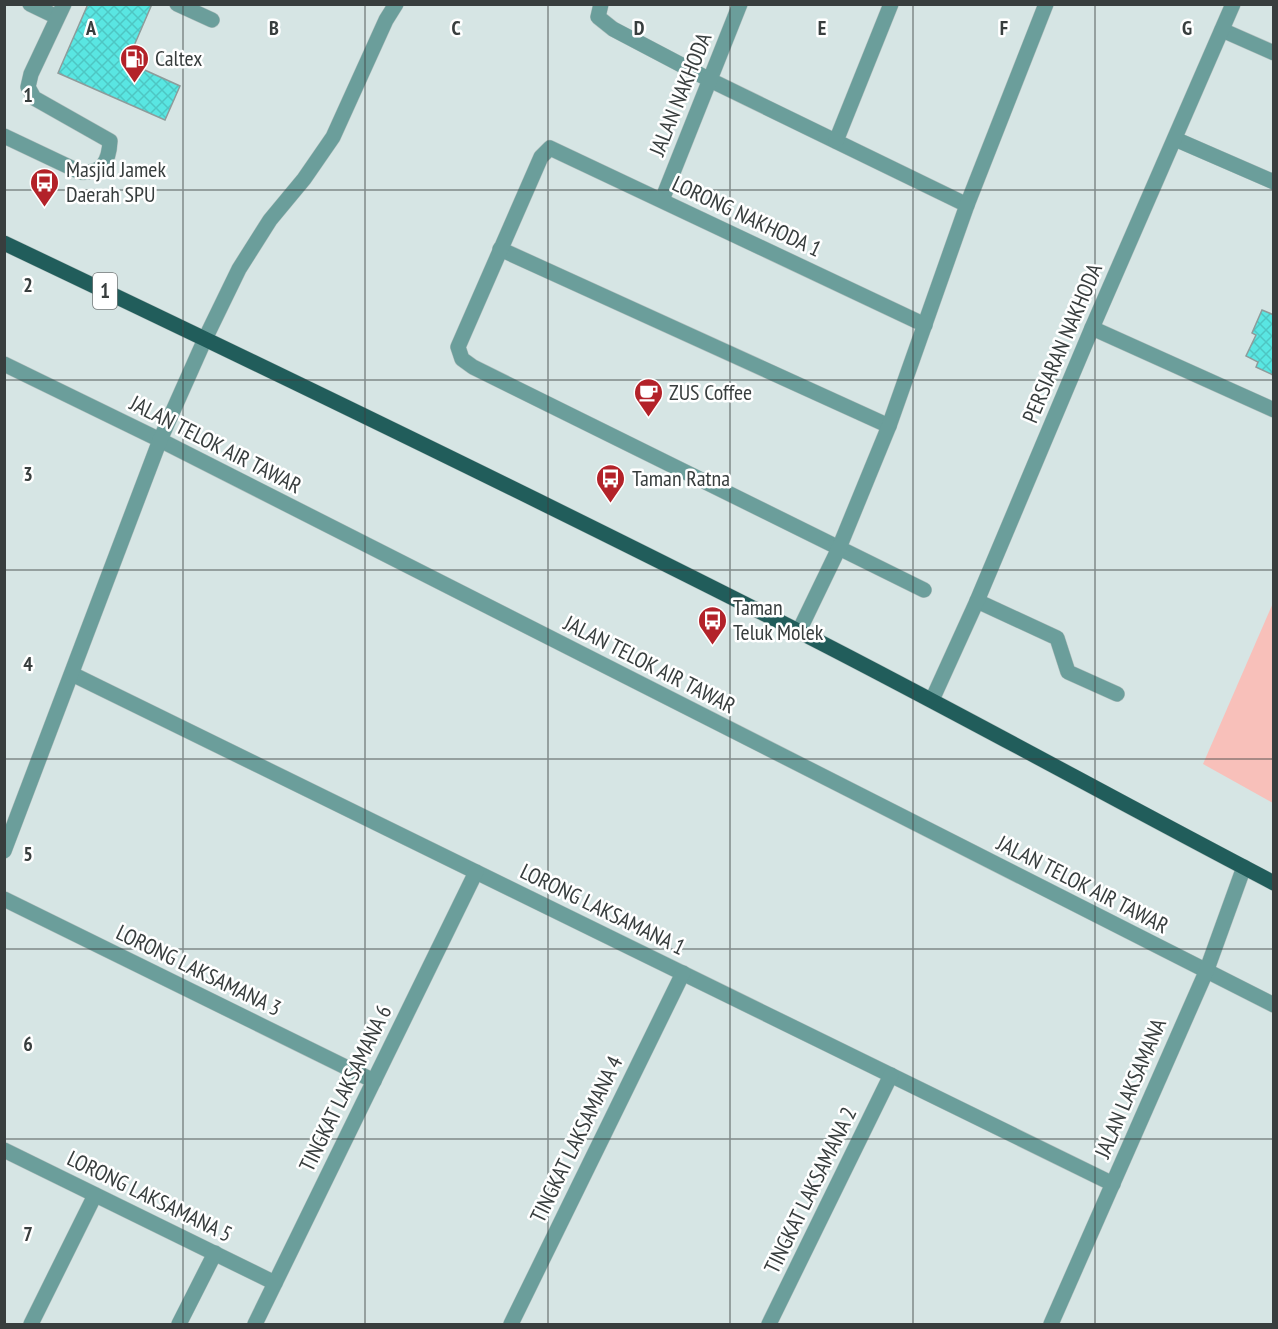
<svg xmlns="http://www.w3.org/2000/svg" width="1278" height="1329" font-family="'PT Sans Narrow',sans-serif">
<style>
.grass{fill:#f8c0ba}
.building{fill:url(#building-cross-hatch);stroke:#8e9c9b;stroke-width:1.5}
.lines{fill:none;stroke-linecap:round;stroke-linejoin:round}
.minor-casing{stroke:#b3c0bf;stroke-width:16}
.major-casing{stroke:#b3c0bf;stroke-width:16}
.minor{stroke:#6b9e9b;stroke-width:15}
.major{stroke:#215d5b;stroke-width:15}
.grid{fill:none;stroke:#383e3e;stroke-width:1.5;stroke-opacity:0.55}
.labels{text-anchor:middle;stroke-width:5;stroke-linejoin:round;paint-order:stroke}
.shield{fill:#fff;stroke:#747878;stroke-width:1.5}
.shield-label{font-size:21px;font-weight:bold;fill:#383e3e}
.poi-label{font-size:22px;fill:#383e3e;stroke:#fff;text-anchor:start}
.street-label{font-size:22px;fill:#383e3e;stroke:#fff}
.grid-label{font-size:20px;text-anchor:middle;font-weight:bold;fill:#383e3e;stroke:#fff;stroke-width:5;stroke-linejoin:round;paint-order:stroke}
</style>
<defs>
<pattern id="building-cross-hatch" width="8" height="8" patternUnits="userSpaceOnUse" patternTransform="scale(1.5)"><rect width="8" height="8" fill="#59e6e2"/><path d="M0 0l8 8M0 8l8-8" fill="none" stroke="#4ec6c3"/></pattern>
</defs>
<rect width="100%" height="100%" fill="#d6e5e4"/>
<!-- grass -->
<polygon class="grass" points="1273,603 1273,803 1203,764"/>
<!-- building -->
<g class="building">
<polygon points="88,4 152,4 127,62 180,86 165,120 58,73"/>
<polygon points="1262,310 1274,315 1273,375 1256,367 1258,362 1246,356 1256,335 1252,333"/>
</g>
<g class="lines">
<defs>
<g id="minor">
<polyline points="30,4 57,17"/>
<polyline points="177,4 212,20"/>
<polyline points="601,4 598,17 613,29 710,80 967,205"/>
<polyline points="1222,30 1274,53"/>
<path d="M4,136L80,172C102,174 109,162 110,141L34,98L28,87L31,74L64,4"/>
<polyline points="1175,139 1274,182"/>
<polyline points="836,141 891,4"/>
<polyline points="662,200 740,4"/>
<polyline points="500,249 889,426"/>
<polyline points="1092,328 1274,410"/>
<polyline points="4,364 160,440 1274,1005"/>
<polyline points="924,590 473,367 462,359 458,347 541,157 550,148 925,325"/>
<polyline points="977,601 1057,638 1068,672 1117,694"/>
<polyline points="799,631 839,548 889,426 967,205 1046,4"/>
<polyline points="72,674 1113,1184"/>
<polyline points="932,700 977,601 1092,328 1233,4"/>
<polyline points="4,851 160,440 205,339 239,269 270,220 304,179 333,137 386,20 396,4"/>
<polyline points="4,899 374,1081"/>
<polyline points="4,1150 275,1283"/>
<polyline points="31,1324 95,1195"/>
<polyline points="179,1324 215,1253"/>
<polyline points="255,1324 476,872"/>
<polyline points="511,1324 683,973"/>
<polyline points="769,1324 891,1075"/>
<polyline points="1051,1324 1206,972 1244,867"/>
</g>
<path id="major" d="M4,243C271,370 537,498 800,632C959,713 1115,800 1274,883"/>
</defs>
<!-- minor casing -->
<use href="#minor" class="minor-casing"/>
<!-- major casing -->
<use href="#major" class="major-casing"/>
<!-- minor -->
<use href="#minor" class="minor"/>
<!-- major -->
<use href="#major" class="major"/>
</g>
<!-- grid -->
<path class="grid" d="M183,4V1324M365,4V1324M548,4V1324M730,4V1324M913,4V1324M1095,4V1324M4,190H1274M4,380H1274M4,570H1274M4,759H1274M4,949H1274M4,1139H1274"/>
<!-- icons -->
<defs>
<symbol id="fuel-pin" viewBox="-11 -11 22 30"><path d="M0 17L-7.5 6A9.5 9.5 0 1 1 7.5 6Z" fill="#b32229" stroke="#fff"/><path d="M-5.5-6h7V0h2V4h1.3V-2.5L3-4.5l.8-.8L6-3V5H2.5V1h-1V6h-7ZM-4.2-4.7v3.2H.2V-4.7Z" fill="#fff"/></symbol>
<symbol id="bus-pin" viewBox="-11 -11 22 30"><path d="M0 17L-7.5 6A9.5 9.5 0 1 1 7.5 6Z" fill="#b32229" stroke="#fff"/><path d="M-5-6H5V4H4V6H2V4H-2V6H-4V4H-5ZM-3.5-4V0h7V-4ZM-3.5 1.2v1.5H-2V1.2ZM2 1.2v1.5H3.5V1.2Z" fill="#fff"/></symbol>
<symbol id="cafe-pin" viewBox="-11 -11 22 30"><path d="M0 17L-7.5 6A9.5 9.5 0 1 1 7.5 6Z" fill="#b32229" stroke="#fff"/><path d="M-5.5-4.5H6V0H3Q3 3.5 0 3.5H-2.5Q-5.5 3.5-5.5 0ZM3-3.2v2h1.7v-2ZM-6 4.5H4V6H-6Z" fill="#fff"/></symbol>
</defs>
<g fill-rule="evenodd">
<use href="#fuel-pin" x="118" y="42" width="33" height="45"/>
<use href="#bus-pin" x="28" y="166" width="33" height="45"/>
<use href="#cafe-pin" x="632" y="376" width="33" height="45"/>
<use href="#bus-pin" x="594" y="462" width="33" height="45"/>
<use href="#bus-pin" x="696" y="604" width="33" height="45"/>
</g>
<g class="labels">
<!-- shield labels -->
<rect class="shield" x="93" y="273" width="24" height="36" rx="4.5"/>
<g class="shield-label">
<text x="105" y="298">1</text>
</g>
<!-- poi labels -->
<g class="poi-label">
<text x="155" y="66">Caltex</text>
<text x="66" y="177">Masjid Jamek<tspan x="66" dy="25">Daerah SPU</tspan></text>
<text x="669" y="400">ZUS Coffee</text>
<text x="632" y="486">Taman Ratna</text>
<text x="733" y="615">Taman<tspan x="733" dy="25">Teluk Molek</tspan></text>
</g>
<!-- street labels -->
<g class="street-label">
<text transform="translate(680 94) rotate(-68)" y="8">JALAN NAKHODA</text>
<text transform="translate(747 216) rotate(25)" y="8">LORONG NAKHODA 1</text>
<text transform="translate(1062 343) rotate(-67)" y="8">PERSIARAN NAKHODA</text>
<text transform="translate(216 444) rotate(27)" y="8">JALAN TELOK AIR TAWAR</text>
<text transform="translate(650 664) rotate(27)" y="8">JALAN TELOK AIR TAWAR</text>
<text transform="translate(1083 884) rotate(27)" y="8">JALAN TELOK AIR TAWAR</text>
<text transform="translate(603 909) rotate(26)" y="8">LORONG LAKSAMANA 1</text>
<text transform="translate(199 970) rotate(26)" y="8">LORONG LAKSAMANA 3</text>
<text transform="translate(345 1088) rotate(-64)" y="8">TINGKAT LAKSAMANA 6</text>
<text transform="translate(1130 1088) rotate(-67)" y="8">JALAN LAKSAMANA</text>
<text transform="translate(576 1139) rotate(-64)" y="8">TINGKAT LAKSAMANA 4</text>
<text transform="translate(810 1190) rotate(-64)" y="8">TINGKAT LAKSAMANA 2</text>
<text transform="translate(150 1196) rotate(26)" y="8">LORONG LAKSAMANA 5</text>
</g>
</g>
<g class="grid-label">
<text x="91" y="35">A</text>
<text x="274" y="35">B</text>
<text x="456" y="35">C</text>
<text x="639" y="35">D</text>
<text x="822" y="35">E</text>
<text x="1004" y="35">F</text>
<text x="1187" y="35">G</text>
<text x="28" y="102">1</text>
<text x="28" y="292">2</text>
<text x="28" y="481">3</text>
<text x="28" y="671">4</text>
<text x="28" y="861">5</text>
<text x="28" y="1051">6</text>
<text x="28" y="1241">7</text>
</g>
<!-- border -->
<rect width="1278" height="1329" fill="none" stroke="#383e3e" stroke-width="12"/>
</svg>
